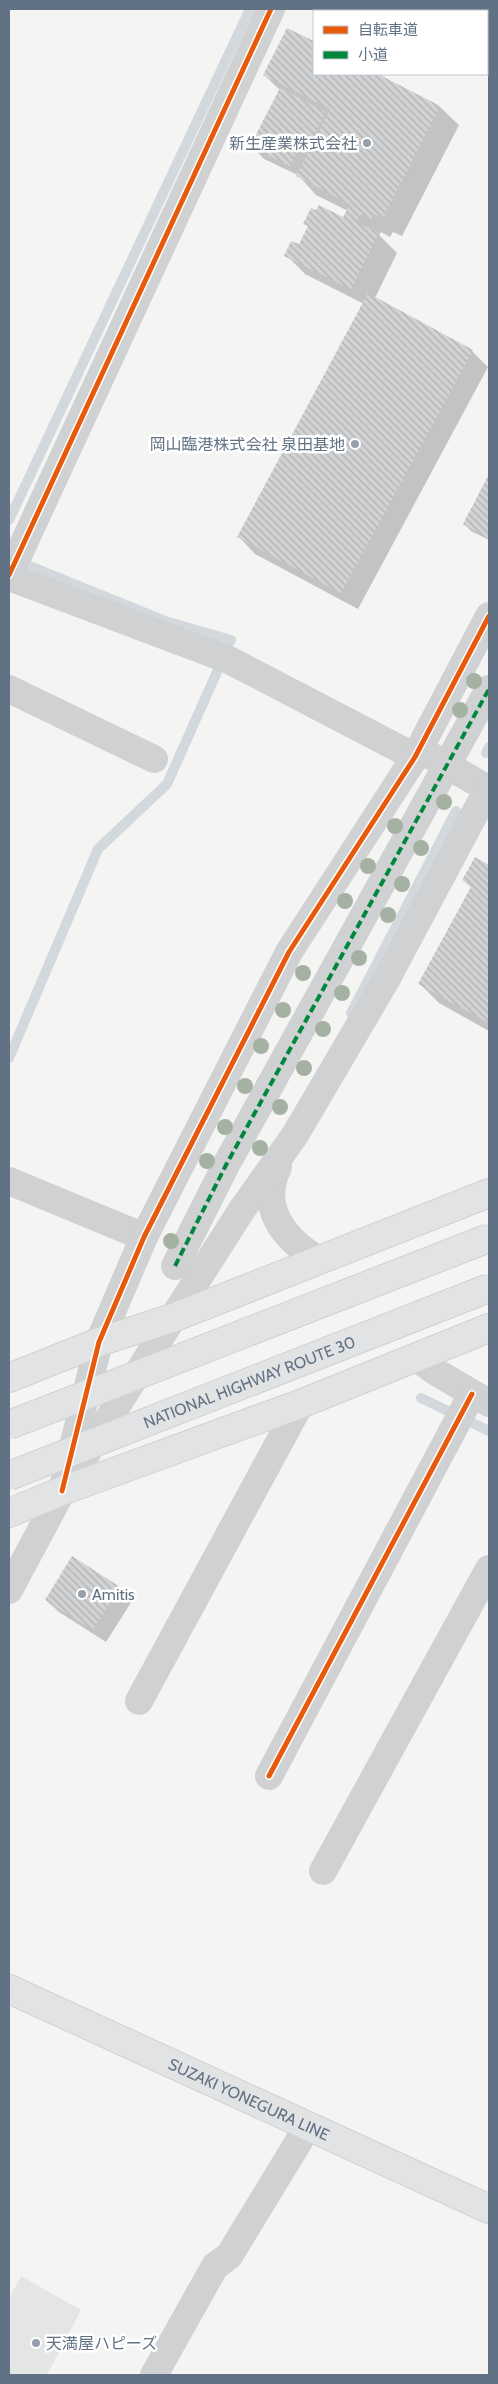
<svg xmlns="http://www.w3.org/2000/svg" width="498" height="2384" font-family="Cabin,'Noto Sans JP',sans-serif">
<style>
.built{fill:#e4e6e5}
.shadow{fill:#0003}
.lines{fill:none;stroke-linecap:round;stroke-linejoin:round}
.stream{stroke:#d2d8dc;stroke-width:10}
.building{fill:url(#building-back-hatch)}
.secondary-casing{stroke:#d0d2d3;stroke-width:30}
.trunk-casing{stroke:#d0d2d2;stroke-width:30}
.pedestrian{stroke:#d0d1d2;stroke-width:28}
.minor{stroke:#d0d1d2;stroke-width:28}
.tertiary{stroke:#d0d1d2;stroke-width:28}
.secondary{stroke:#e2e3e4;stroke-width:28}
.trunk{stroke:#e2e3e4;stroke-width:28}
.trunk-bridge-casing{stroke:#d0d2d2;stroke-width:30;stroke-linecap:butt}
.trunk-bridge{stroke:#e2e3e4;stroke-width:28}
.quiet{stroke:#00873e;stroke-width:4;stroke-dasharray:8 4;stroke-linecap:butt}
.cycleway-casing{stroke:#fff;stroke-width:8}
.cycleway{stroke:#e8590c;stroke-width:5}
.tree{fill:#a5b2a3}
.poi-dot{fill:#95a0ac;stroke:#fff;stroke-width:2}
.labels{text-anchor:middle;stroke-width:5;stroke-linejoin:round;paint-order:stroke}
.poi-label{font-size:16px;fill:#627285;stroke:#fff;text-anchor:end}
.street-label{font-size:16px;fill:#627285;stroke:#fff}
</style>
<defs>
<pattern id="building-back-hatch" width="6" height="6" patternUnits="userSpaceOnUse" patternTransform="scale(1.25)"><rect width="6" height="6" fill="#d2d3d4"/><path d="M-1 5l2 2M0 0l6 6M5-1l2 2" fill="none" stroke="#aeb0b2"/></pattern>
</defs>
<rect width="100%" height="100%" fill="#f4f5f3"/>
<!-- built -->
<polygon class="built" points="21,2276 81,2310 47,2375 9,2375 9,2299"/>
<!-- shadow -->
<g class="shadow">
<polygon points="287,29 314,43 314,74 375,74 440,107 459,125 402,236 393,232 390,237 381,232 379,235 397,253 375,298 472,351 488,367 358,609 255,554 239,537 364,304 305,274 286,255 299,246 309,227 305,223 344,219 348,211 316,195 298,175 264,159 252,146 280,90 264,75"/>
<polygon points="489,477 489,540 471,531 464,524"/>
<polygon points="475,858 489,866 489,1031 439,1003 420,984 472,888 463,880"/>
<polygon points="119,1588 132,1601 106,1642 59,1612 46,1600"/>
</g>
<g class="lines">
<!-- stream -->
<g class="stream">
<polyline points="9,520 250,9"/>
<polyline points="17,561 165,621 231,640 227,648"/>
<polyline points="486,753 489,747"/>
<polyline points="351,1013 456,811"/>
<polyline points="9,1058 98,849 167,784 217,672"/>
<polyline points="421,1398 489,1431"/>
</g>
</g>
<!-- building -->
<g class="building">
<polygon points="287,28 314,41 314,74 378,74 440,106 383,218 374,214 371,219 361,214 357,222 379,233 351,289 284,256 291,241 299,244 308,226 303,224 311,208 316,210 319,205 343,217 350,204 296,176 330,109 263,75"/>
<polygon points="280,88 326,112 313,137 307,134 290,166 250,146"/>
<polygon points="368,293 473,350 341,593 237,537"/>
<polygon points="489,474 489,538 463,524"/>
<polygon points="475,857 489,865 489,1023 418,984 472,885 462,880"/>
<polygon points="72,1556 120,1587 93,1630 45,1600"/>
</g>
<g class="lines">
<defs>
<g id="secondary">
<path id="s1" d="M9,1989L489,2209"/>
</g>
<g id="trunk">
<polyline points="9,1378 99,1342 175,1317 489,1193"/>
<polyline points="9,1513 62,1491 300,1404 489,1328"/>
</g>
</defs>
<!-- secondary casing -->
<use href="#secondary" class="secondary-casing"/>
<!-- trunk casing -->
<use href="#trunk" class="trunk-casing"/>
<!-- pedestrian -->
<polyline class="pedestrian" points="175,1266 226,1165 489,689"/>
<!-- minor -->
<g class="minor">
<polyline points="9,575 271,9"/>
<polyline points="9,577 229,660 415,757"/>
<polyline points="9,689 154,759"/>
<polyline points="419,749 488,789"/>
<path d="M278,1167C258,1208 285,1240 319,1260"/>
<polyline points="9,1181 144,1237"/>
<polyline points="416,1357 436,1372 489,1403"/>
<polyline points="86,1454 241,1211 295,1135 386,980 489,787"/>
<polyline points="62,1491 99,1342 144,1237 289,952 415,757 489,616"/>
<polyline points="139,1701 300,1404"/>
<polyline points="269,1776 472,1394"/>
<polyline points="323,1871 489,1569"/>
<polyline points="154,2375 215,2266 229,2256 299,2141 305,2125"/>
</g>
<!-- tertiary -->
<polyline class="tertiary" points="9,1590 62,1491"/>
<!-- secondary -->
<use href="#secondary" class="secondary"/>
<!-- trunk -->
<use href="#trunk" class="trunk"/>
<defs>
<g id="trunk-bridge">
<polyline points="9,1425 489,1238"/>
<path id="s2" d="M9,1476L489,1288"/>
</g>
</defs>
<!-- trunk-bridge casing -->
<use href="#trunk-bridge" class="trunk-bridge-casing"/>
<!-- trunk-bridge -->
<use href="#trunk-bridge" class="trunk-bridge"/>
<!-- quiet -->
<polyline class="quiet" points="175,1266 226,1165 489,689"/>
<defs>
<g id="cycleway">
<polyline points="9,575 271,9"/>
<polyline points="62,1491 99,1342 144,1237 289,952 415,757 489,616"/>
<polyline points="269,1776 472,1394"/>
</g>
</defs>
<!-- cycleway casing -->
<use href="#cycleway" class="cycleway-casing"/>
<!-- cycleway -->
<use href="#cycleway" class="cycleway"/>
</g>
<!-- trees -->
<g class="tree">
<circle cx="474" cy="681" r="8"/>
<circle cx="460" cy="710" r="8"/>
<circle cx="444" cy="802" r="8"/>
<circle cx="395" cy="826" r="8"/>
<circle cx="421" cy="848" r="8"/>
<circle cx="368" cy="866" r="8"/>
<circle cx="402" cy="884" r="8"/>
<circle cx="345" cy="901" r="8"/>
<circle cx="388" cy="915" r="8"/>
<circle cx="359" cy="958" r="8"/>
<circle cx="303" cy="973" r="8"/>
<circle cx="342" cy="993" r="8"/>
<circle cx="283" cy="1010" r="8"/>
<circle cx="323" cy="1029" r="8"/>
<circle cx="261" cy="1046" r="8"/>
<circle cx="304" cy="1068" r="8"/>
<circle cx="245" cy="1086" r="8"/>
<circle cx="280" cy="1107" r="8"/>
<circle cx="225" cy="1127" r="8"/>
<circle cx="260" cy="1148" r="8"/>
<circle cx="207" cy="1161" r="8"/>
<circle cx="171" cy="1241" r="8"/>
</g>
<!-- markers -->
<g class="poi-dot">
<circle cx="367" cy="143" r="5"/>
<circle cx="355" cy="444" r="5"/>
<circle cx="82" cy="1594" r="5"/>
<circle cx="36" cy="2343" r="5"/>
</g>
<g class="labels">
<!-- poi labels -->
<g class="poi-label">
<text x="357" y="149">新生産業株式会社</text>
<text x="345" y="450">岡山臨港株式会社 泉田基地</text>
<text x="92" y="1600" text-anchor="start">Amitis</text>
<text x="46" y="2349" text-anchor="start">天満屋ハピーズ</text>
</g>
<!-- street labels -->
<g class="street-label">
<text dy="6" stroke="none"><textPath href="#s2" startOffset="258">NATIONAL HIGHWAY ROUTE 30</textPath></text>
<text dy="6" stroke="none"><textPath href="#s1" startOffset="264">SUZAKI YONEGURA LINE</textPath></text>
</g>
</g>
<!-- border -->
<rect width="498" height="2384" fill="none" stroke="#627285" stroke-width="20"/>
<!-- legend -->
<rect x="313" y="10" width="175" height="65" fill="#ffffff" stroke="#c0c7ce"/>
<rect x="323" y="26" width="25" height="8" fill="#e8590c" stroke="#c0c7ce"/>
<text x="358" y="35" font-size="15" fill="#627285">自転車道</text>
<rect x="323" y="51" width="25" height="8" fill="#00873e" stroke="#c0c7ce"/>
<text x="358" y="60" font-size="15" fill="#627285">小道</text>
</svg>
